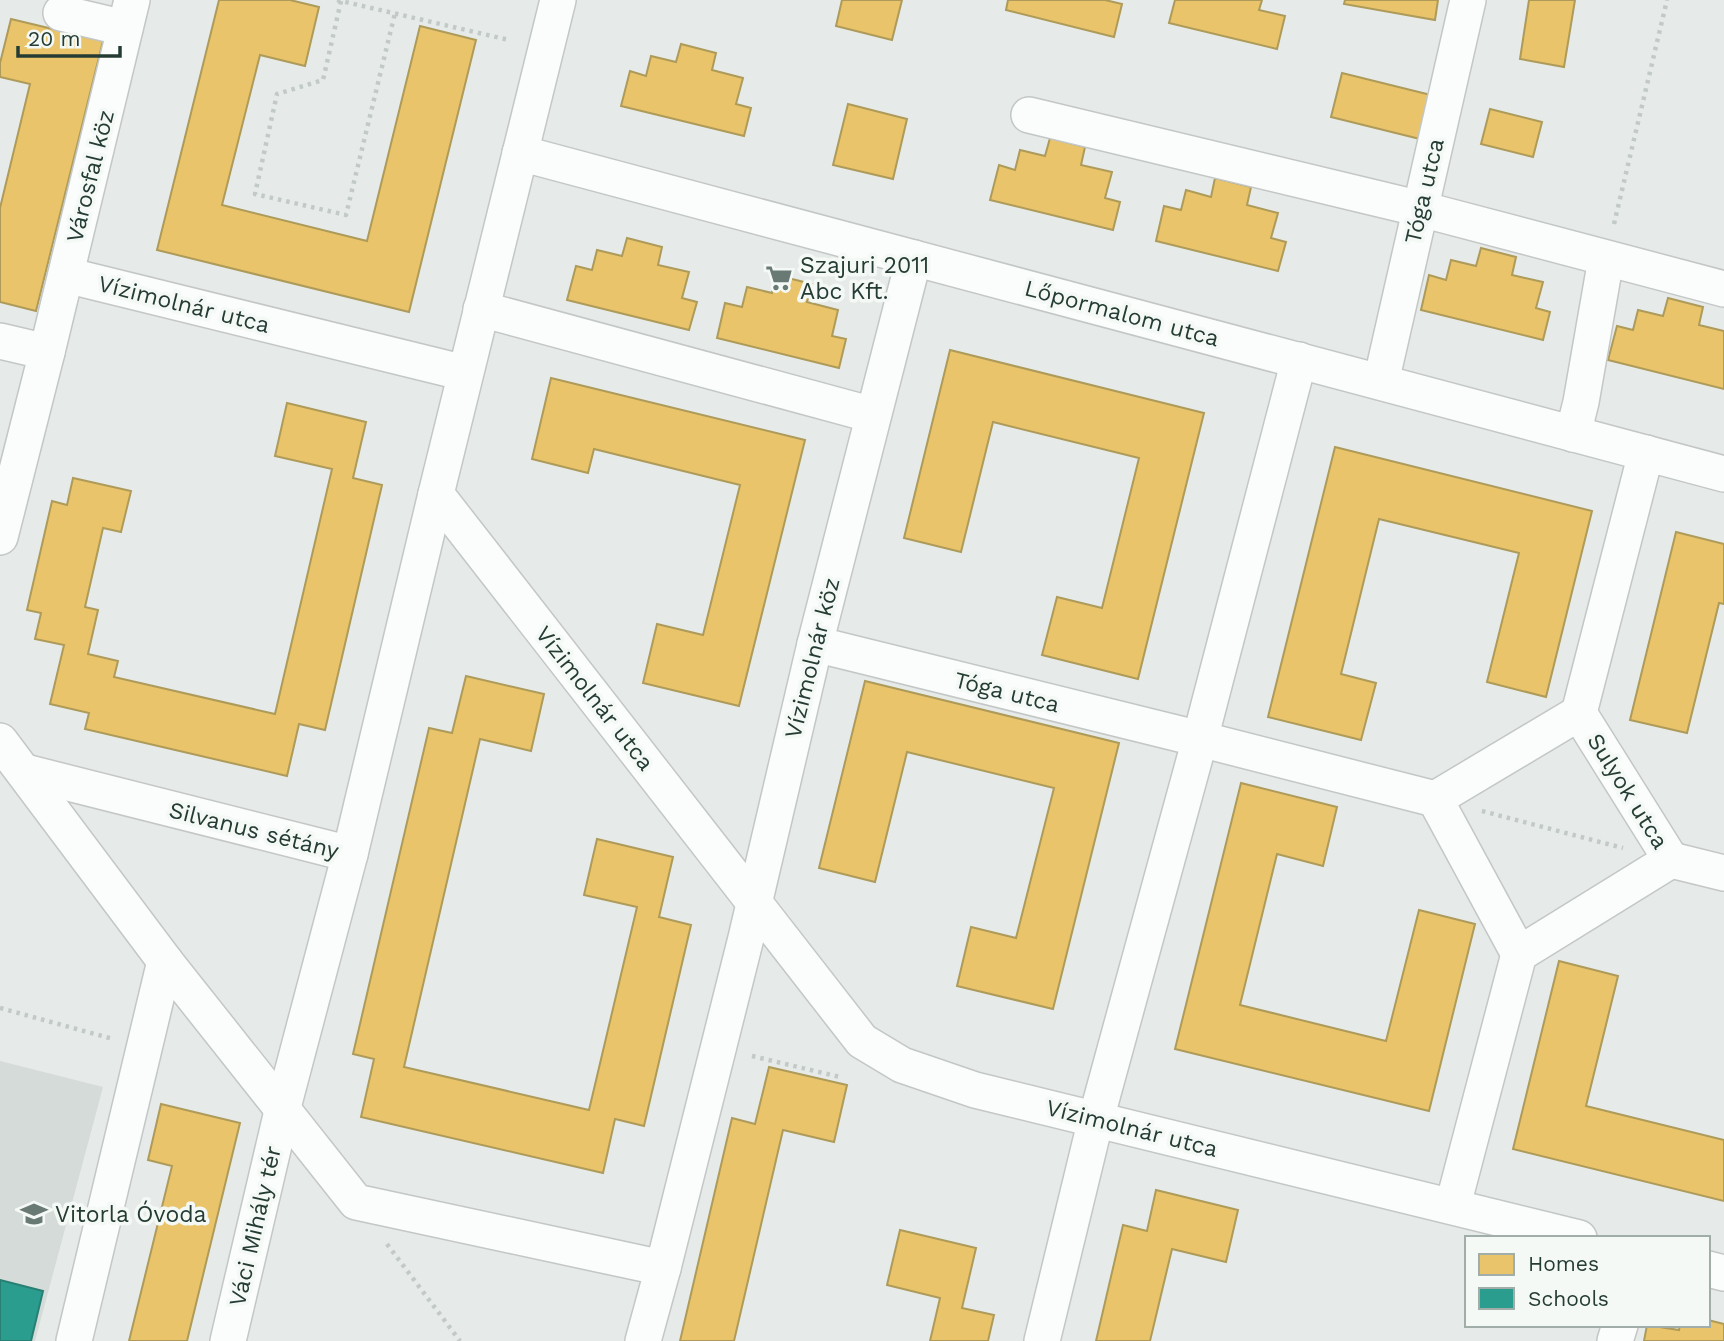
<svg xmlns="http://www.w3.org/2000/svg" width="1724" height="1341" font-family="'Work Sans',sans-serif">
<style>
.built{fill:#d4dbd8}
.homes{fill:#e9c46a;stroke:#ae9b5a;stroke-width:2}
.schools{fill:#2a9d8f;stroke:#288074;stroke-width:2}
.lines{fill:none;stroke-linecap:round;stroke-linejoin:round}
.street-casing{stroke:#c3c7c5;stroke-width:38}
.path{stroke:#c2cac6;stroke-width:4.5;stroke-dasharray:3.5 5;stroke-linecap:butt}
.street{stroke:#fbfcfc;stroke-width:35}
.labels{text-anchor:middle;stroke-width:7;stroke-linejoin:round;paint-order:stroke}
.street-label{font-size:23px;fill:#253c34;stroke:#f4f9f6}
.poi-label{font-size:23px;fill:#253c34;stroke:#f4f9f6;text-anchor:start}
</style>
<rect width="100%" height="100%" fill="#e6eae8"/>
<!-- built -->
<polygon class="built" points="0,1061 103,1087 35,1341 0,1341"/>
<!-- homes -->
<g class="homes">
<polygon points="219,0 290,0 319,7 305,66 260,55 222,205 367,241 420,26 476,40 409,312 157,250"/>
<polygon points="842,0 902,0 892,40 836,26"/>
<polygon points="1008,0 1105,0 1122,4 1114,37 1006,10"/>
<polygon points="1175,0 1262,0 1259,10 1285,16 1277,49 1169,23"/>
<polygon points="1345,0 1438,0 1435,20 1344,4"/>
<polygon points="1529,0 1575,0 1564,67 1520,59"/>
<polygon points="11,19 103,41 36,311 0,302 0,208 30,84 0,77 0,63"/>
<polygon points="681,44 716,53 712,70 743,78 736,104 751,108 744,136 621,106 630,71 646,76 651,56 676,62"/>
<polygon points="1342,73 1439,97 1428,141 1331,117"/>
<polygon points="848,104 907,119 893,179 833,165"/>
<polygon points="1490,109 1542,122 1533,157 1481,144"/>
<polygon points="1050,138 1085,147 1081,165 1112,172 1105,198 1120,202 1113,230 990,200 999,165 1015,170 1020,150 1045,156"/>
<polygon points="1215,178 1251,187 1247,205 1278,213 1271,238 1286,242 1278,271 1156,241 1164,206 1181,210 1186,190 1211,197"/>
<polygon points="627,238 662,247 658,265 689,272 682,298 697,302 689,330 567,300 576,266 592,270 597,250 622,256"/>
<polygon points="1481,248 1516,257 1512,275 1543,282 1536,308 1550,312 1543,340 1421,310 1429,275 1446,280 1451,260 1476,266"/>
<polygon points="776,275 812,284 807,302 838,310 832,336 846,339 839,368 717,338 725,303 742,307 747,287 772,293"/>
<polygon points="1668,298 1703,307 1699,325 1724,331 1724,389 1608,360 1617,326 1633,330 1638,310 1663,316"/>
<polygon points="950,350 1204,413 1138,679 1042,655 1057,597 1102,608 1139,458 993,422 961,552 904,538"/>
<polygon points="551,378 805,440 739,706 643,683 657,624 703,635 740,485 594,449 588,473 532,459"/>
<polygon points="287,403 366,422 353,478 382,485 325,730 299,724 287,776 85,729 89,713 50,704 64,645 35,639 41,613 27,610 52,501 67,505 73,478 131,491 121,532 103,528 85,607 98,610 88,654 118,661 114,677 275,714 332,469 275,456"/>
<polygon points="1335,447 1592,511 1546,697 1487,682 1519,553 1379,519 1341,674 1376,683 1361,740 1268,717"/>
<polygon points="1676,532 1724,544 1724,604 1719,603 1687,733 1630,720"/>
<polygon points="466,676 544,694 531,751 480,739 404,1067 589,1110 637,907 584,895 597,839 673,857 659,917 691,925 644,1126 615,1119 603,1173 361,1117 374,1059 353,1054 429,728 452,733"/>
<polygon points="865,681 1119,743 1053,1009 957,986 971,927 1016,938 1054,788 907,752 875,882 819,868"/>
<polygon points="1241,783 1337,807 1323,866 1277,854 1240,1005 1386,1041 1419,910 1475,924 1429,1111 1175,1049"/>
<polygon points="1559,961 1618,976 1586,1106 1724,1140 1724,1201 1513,1149"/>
<polygon points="769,1067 847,1085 834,1142 783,1130 734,1341 680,1341 732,1118 755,1124"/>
<polygon points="161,1104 240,1123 187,1341 129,1341 172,1166 148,1160"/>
<polygon points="1156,1190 1238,1210 1226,1262 1172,1249 1150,1341 1096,1341 1123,1225 1147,1231"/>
<polygon points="900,1230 976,1248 962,1308 994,1315 988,1341 930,1341 940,1298 887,1285"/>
<polygon points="1708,1320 1724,1324 1724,1341 1644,1341 1647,1325 1679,1330 1680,1325 1708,1325"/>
</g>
<!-- schools -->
<polygon class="schools" points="0,1280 43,1291 31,1341 0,1341"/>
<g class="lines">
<defs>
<g id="street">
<polyline points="558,0 436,494 862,1041 902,1065 975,1090 1579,1238"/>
<polyline points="61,13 125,28"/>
<polyline points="1029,115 1421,209 1724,289"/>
<polyline points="520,153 1724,474"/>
<polyline points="66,275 465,373"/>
<polyline points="481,309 873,415"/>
<polyline points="0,341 47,352 0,537"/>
<polyline points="47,352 132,0"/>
<polyline points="1381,382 1468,0"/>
<polyline points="1573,434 1581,402 1606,259"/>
<polyline points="815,644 1200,739 1435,799"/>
<polyline points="0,741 165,961 356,1202 663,1268 643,1341"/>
<polyline points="25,772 350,854 282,1111 228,1341"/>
<polyline points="350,854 436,494"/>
<polyline points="1671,860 1724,873"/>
<polyline points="1519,954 1435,799 1579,713"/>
<polyline points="1453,1205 1519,954 1671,860 1579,713 1646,453"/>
<polyline points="663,1268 746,938 815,644 914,258"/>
<polyline points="1708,1269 1724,1273"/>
<polyline points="74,1341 165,961"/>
<polyline points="1042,1341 1096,1119 1200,739 1299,360"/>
<polyline points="1615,1341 1620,1325"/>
</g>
</defs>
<!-- street casing -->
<use href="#street" class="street-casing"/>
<!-- path -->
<g class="path">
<polyline points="337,0 509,40"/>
<polyline points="341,1 323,80 277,94 255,194 346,215 395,13"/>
<polyline points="1614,224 1667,0"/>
<polyline points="1482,811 1623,848"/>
<polyline points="0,1008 113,1039"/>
<polyline points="752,1056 840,1077"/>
<polyline points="387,1244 460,1341"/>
</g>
<!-- street -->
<use href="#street" class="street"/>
</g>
<!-- icons -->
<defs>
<symbol id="supermarket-bare" viewBox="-9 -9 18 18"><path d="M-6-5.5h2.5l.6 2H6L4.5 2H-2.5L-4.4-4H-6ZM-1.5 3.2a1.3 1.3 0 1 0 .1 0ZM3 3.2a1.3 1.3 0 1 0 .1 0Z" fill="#697973" stroke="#f4f9f6" stroke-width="2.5" paint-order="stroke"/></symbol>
<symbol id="school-bare" viewBox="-9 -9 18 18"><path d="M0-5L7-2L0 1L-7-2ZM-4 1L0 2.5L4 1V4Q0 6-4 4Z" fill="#697973" stroke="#f4f9f6" stroke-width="2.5" paint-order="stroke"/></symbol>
</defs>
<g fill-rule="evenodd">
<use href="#supermarket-bare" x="760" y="259" width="38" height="38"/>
<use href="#school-bare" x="15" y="1195" width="38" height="38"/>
</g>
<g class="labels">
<!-- street labels -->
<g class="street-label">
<text transform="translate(90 176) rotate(-76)" y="8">Városfal köz</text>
<text transform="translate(1424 191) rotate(-77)" y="8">Tóga utca</text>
<text transform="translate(184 304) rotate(14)" y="8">Vízimolnár utca</text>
<text transform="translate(1122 313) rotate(15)" y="8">Lőpormalom utca</text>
<text transform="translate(812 658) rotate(-76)" y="8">Vízimolnár köz</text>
<text transform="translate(1007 692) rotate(14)" y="8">Tóga utca</text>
<text transform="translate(595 698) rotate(52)" y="8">Vízimolnár utca</text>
<text transform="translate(1628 791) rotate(58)" y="8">Sulyok utca</text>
<text transform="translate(254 830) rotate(14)" y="8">Silvanus sétány</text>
<text transform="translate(1132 1128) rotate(14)" y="8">Vízimolnár utca</text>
<text transform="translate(255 1226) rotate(-77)" y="8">Váci Mihály tér</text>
</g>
<!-- poi labels -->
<g class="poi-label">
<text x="800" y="273">Szajuri 2011<tspan x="800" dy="26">Abc Kft.</tspan></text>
<text x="55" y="1222">Vitorla Óvoda</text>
</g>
</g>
<!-- legend -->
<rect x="1465" y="1236" width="245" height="91" fill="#f4f9f6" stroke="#a1ada8" stroke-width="2"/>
<rect x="1479" y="1254" width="35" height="21" fill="#e9c46a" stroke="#a1ada8" stroke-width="2"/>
<text x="1528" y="1271" font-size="21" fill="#253c34">Homes</text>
<rect x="1479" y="1288" width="35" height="21" fill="#2a9d8f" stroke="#a1ada8" stroke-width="2"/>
<text x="1528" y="1306" font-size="21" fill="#253c34">Schools</text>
<!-- scale -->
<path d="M18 46v10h102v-10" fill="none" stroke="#253c34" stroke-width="3.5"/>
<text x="28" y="46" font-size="21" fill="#253c34" stroke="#f4f9f6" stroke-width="5" paint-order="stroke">20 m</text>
</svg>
